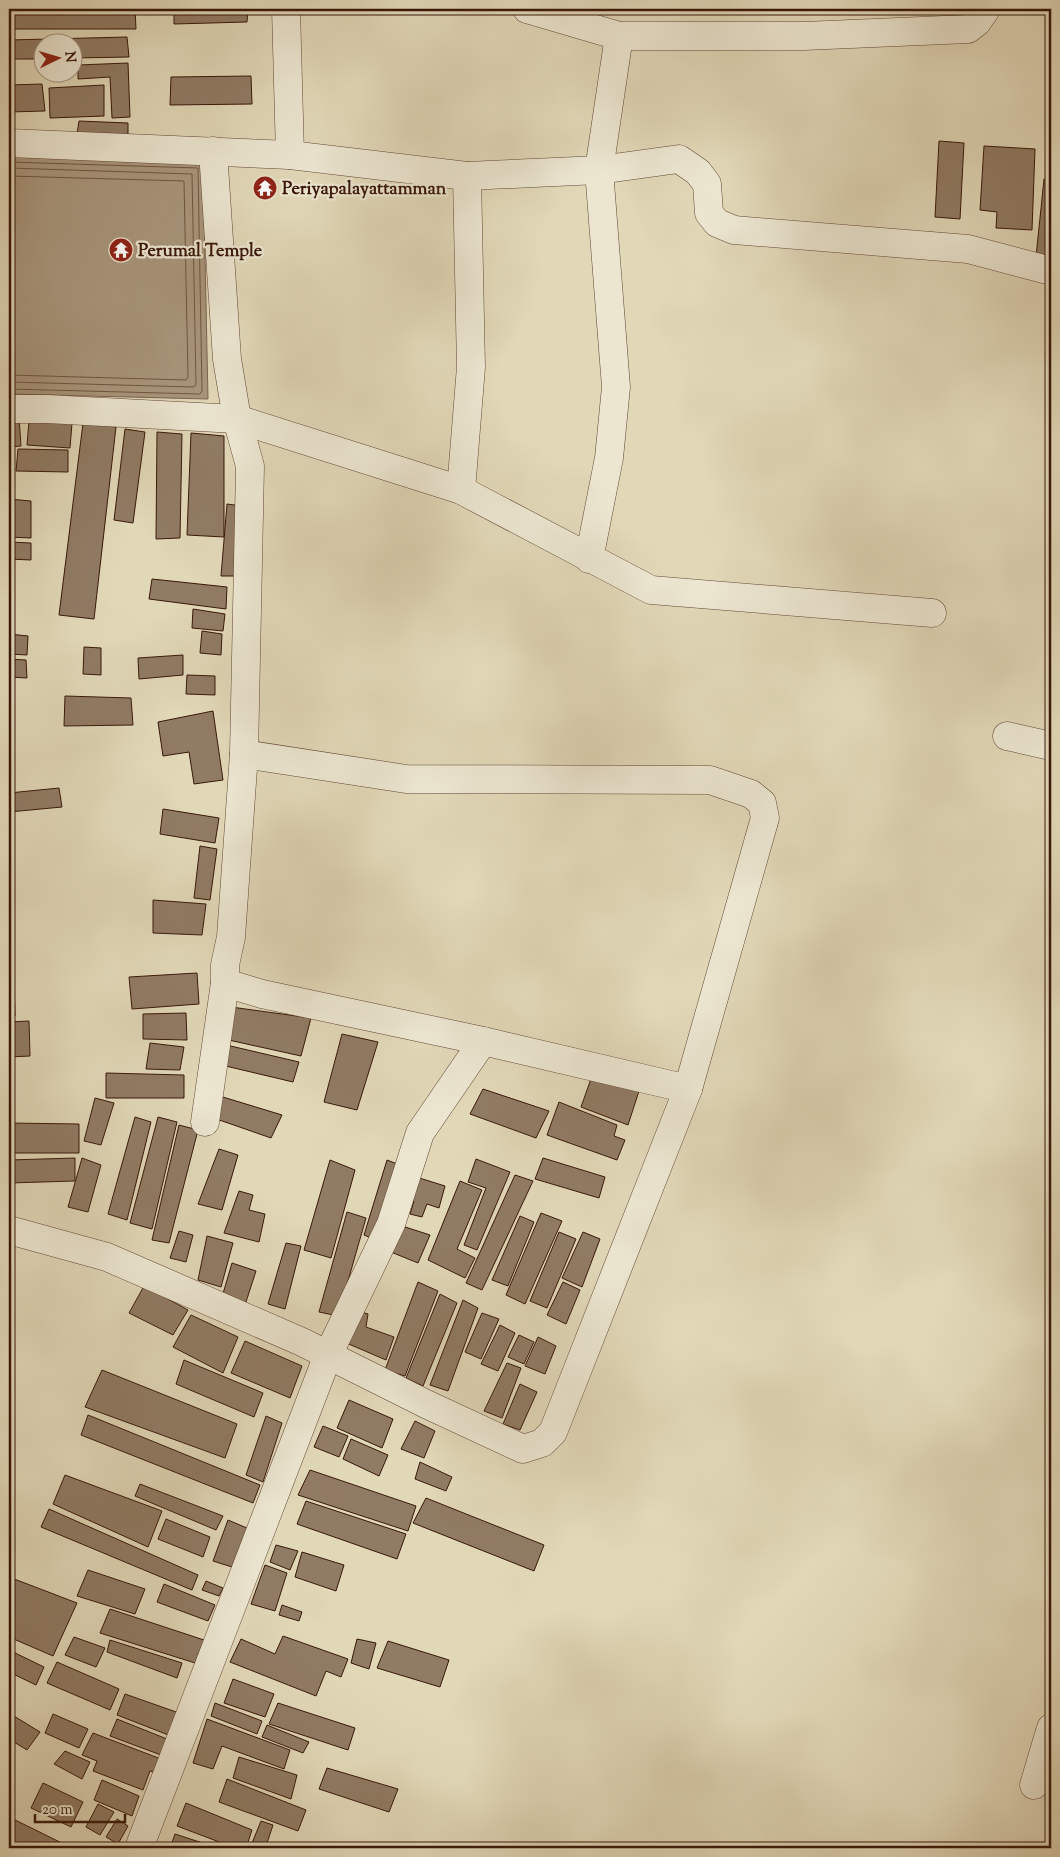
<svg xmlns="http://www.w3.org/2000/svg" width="1060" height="1857" font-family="'Sorts Mill Goudy',serif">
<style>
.water{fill:#a8967c;stroke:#7c634e}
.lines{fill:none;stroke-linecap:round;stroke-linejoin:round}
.shore{stroke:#705642;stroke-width:1}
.building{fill:#907b64;stroke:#391709}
.street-casing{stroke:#634735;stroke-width:29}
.street{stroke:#ece6d1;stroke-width:28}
.labels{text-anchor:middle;stroke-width:4.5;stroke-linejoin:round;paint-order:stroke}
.poi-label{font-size:18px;font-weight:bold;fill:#391709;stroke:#ece6d1;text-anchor:start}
</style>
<rect width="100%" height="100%" fill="#e1d8b8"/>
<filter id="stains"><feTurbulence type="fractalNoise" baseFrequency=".004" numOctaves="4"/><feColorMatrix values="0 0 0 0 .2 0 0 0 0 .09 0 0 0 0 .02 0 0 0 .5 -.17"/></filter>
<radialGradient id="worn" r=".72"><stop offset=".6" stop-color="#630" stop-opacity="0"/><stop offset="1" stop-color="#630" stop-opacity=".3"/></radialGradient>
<!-- water -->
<polygon class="water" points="9,157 203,162 208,399 9,394"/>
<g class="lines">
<!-- shore -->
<g class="shore">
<polyline points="9,162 198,168 202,391 200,394 9,389"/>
<polyline points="9,168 192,174 196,385 193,387 9,382"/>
<polyline points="9,176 184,181 188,377 186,380 9,375"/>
</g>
</g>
<!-- building -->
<g class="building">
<polygon points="9,9 135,9 136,29 9,29"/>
<polygon points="174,9 248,9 247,22 174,24"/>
<polygon points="127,37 129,57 72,58 72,42 42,42 42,59 9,59 9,40"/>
<polygon points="128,63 130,117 112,118 110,77 78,79 78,65"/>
<polygon points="251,76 252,104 170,105 171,77"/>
<polygon points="42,84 45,111 9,112 9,85"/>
<polygon points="104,85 104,116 50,118 49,88"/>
<polygon points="79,121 128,123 128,144 76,141"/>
<polygon points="939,141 964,143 960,219 935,217"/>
<polygon points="984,146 1035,149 1032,230 996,228 997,212 980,210"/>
<polygon points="1044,179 1051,180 1051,260 1036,257"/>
<polygon points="19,417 21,446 9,447 9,418"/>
<polygon points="29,421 72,423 70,448 27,445"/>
<polygon points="83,423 116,427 94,619 59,615"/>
<polygon points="125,429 145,432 133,523 114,520"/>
<polygon points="157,432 182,434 180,538 156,539"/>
<polygon points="191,433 224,436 224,537 187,535"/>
<polygon points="18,449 68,450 68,472 16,471"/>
<polygon points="9,499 31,501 31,538 9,537"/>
<polygon points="227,504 242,506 239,576 221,576"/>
<polygon points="9,542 31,543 31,560 9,559"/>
<polygon points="152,579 227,587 226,609 149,599"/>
<polygon points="193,609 225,614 223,631 192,628"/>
<polygon points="202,631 222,634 221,655 200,653"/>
<polygon points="9,634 28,636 27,655 9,654"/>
<polygon points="84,647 101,648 101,675 83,674"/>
<polygon points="183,655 183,675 139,679 138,658"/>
<polygon points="9,659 26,660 27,678 9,677"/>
<polygon points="187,675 215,676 215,695 186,694"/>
<polygon points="65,696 131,698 133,725 64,726"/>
<polygon points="213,711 223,780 194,784 189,752 163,756 158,722"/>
<polygon points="59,788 62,807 9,812 9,793"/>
<polygon points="163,809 219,818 215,843 160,834"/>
<polygon points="200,846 217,849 210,900 194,898"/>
<polygon points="153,900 206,904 202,935 153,933"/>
<polygon points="197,973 199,1004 132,1009 129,977"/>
<polygon points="14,980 15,1016 9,1016 9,981"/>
<polygon points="231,1007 311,1018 301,1056 224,1039"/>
<polygon points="186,1013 187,1040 143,1039 143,1014"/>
<polygon points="29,1021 30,1056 9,1057 9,1022"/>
<polygon points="342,1034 378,1042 357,1110 324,1102"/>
<polygon points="150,1043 184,1047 180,1070 146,1069"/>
<polygon points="222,1044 299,1062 293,1082 213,1063"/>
<polygon points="106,1073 184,1075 184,1098 106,1098"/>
<polygon points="592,1076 639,1091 628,1125 581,1107"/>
<polygon points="483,1089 549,1111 536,1138 470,1114"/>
<polygon points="213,1094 282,1115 271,1138 205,1115"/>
<polygon points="95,1098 114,1103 101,1145 84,1141"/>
<polygon points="559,1102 617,1125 614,1136 625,1140 617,1160 547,1135"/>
<polygon points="135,1117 151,1122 127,1220 108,1214"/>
<polygon points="158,1117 177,1122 152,1229 130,1223"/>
<polygon points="9,1123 79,1124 79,1153 9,1153"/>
<polygon points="179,1125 198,1130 169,1243 152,1240"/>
<polygon points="219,1149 238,1155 222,1210 198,1204"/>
<polygon points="75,1158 75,1181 9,1183 9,1160"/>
<polygon points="82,1158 101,1165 88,1212 68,1207"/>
<polygon points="543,1158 605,1177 599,1198 535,1179"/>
<polygon points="476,1159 510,1172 477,1250 464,1245 486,1188 468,1182"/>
<polygon points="330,1160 355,1170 331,1258 304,1250"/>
<polygon points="387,1160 405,1167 376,1240 364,1235"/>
<polygon points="515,1175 533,1181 482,1290 466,1283"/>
<polygon points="413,1176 445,1186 439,1208 427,1204 422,1217 410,1214 414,1201 404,1198"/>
<polygon points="460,1181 482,1190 457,1249 475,1258 465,1278 428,1260"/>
<polygon points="239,1191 253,1195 249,1210 265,1214 259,1242 224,1233"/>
<polygon points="347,1212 366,1218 338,1316 319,1312"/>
<polygon points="541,1213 562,1221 525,1304 506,1295"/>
<polygon points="520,1216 534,1222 508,1286 492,1280"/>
<polygon points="399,1225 430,1235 418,1263 386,1250"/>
<polygon points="179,1231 193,1235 186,1262 170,1258"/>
<polygon points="559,1232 576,1239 547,1308 530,1301"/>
<polygon points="583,1232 600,1239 582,1287 562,1278"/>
<polygon points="207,1236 233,1243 221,1287 198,1280"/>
<polygon points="286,1243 301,1246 285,1309 268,1304"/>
<polygon points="232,1263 256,1271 245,1305 222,1297"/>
<polygon points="418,1282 438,1291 405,1376 385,1370"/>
<polygon points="563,1282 580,1290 566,1324 547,1315"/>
<polygon points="144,1286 188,1310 173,1335 129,1313"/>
<polygon points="440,1294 457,1303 423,1386 406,1378"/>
<polygon points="463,1300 478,1308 448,1391 430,1385"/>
<polygon points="355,1310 368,1314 366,1327 394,1337 386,1360 344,1342"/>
<polygon points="482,1313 499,1319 481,1359 465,1352"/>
<polygon points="191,1315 238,1337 223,1373 173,1347"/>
<polygon points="500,1325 515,1333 498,1371 481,1364"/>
<polygon points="519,1335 534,1342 524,1364 508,1357"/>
<polygon points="538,1337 556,1346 545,1374 525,1366"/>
<polygon points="245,1341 302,1366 290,1398 231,1373"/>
<polygon points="184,1360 263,1393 254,1417 176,1384"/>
<polygon points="507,1363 521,1368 502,1418 484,1411"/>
<polygon points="102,1370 237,1424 225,1458 85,1407"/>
<polygon points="520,1384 537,1392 520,1430 503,1424"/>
<polygon points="349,1400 393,1419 382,1448 337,1428"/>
<polygon points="88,1415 260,1485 253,1503 81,1435"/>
<polygon points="266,1416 282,1423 263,1482 246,1475"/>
<polygon points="415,1421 435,1431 424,1458 401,1449"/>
<polygon points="323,1426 348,1436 339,1457 314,1447"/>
<polygon points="351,1439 388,1455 379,1476 343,1459"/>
<polygon points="420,1462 452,1477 446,1491 415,1479"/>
<polygon points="310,1470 416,1506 408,1531 298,1495"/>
<polygon points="65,1475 162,1511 148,1547 53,1504"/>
<polygon points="140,1484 223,1516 216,1530 135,1496"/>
<polygon points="426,1498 544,1545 534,1571 413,1523"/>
<polygon points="306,1501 406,1534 397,1559 297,1524"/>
<polygon points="49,1509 198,1575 192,1590 41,1527"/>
<polygon points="166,1519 210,1537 203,1557 158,1539"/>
<polygon points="228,1520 247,1528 232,1567 213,1561"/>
<polygon points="276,1545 298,1551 290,1570 270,1562"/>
<polygon points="302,1552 344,1565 336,1591 295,1577"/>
<polygon points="265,1565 287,1573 275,1611 251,1604"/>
<polygon points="88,1570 145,1589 135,1614 77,1596"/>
<polygon points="9,1577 77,1603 53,1656 9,1637"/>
<polygon points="206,1581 223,1588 219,1596 202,1590"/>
<polygon points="164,1584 215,1605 208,1621 157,1602"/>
<polygon points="282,1605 302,1612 299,1621 279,1615"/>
<polygon points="110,1609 204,1640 195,1663 100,1633"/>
<polygon points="283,1636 348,1659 341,1677 326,1671 316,1696 230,1662 241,1639 275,1654"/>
<polygon points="74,1637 105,1648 96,1667 65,1655"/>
<polygon points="357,1639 376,1643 369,1669 351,1663"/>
<polygon points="110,1640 182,1663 177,1678 107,1652"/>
<polygon points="388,1641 449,1660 440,1687 377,1668"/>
<polygon points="9,1650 44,1667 36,1685 9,1672"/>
<polygon points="57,1662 119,1689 110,1710 47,1683"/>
<polygon points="233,1679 274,1694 265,1717 224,1703"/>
<polygon points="125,1694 179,1713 171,1736 117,1715"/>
<polygon points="215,1703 262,1721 257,1734 211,1716"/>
<polygon points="278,1703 355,1728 348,1750 269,1724"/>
<polygon points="9,1713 40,1732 27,1750 9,1739"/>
<polygon points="53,1714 88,1729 79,1748 45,1733"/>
<polygon points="117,1719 167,1739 161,1755 110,1736"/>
<polygon points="207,1719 290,1750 284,1769 222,1746 213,1769 193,1763"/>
<polygon points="267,1725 309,1742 303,1753 262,1737"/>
<polygon points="93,1733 161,1759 157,1773 150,1771 143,1790 93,1771 97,1761 82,1755"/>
<polygon points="65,1751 90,1762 82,1779 54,1764"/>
<polygon points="239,1757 297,1775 291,1799 233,1778"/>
<polygon points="327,1768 398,1789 389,1812 319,1789"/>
<polygon points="227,1779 306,1810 298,1831 219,1802"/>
<polygon points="102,1780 139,1796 132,1816 94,1800"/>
<polygon points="43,1783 83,1802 71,1827 31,1808"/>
<polygon points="186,1803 252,1830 246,1848 235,1848 177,1826"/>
<polygon points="98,1804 114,1812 100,1835 86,1827"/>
<polygon points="9,1817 72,1848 13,1848 9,1846"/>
<polygon points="117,1819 128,1826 118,1844 106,1837"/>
<polygon points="261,1821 273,1825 267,1843 284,1848 250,1848"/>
<polygon points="175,1834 218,1848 170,1848"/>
</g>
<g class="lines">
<defs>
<g id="street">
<polyline points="286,9 290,155"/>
<polyline points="527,9 619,36 804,36 968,29 977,22 986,9"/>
<polyline points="9,143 290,155 467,176 599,170 679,159 698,172 707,184 709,213 717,223 734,230 968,249 1051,271"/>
<polyline points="213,151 227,359 237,419 250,466 244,754 231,937 225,965 225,983 262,994 483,1041 688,1089"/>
<polyline points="467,176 471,367 461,490 651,590 932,613"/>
<polyline points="9,409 47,409 237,419 461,490"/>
<polyline points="589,559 609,458 616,387 599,170 619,36"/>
<polyline points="1007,736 1051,746"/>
<polyline points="205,1122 225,983"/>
<polyline points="9,1230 107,1257 302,1342 426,1404 523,1449 542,1443 553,1432 688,1089 765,818 762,803 751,794 710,780 406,779 244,754"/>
<polyline points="1034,1785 1051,1728"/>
<polyline points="139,1848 328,1355 391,1224 420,1133 483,1041"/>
</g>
</defs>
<!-- street casing -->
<use href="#street" class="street-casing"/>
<!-- street -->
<use href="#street" class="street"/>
</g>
<!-- icons -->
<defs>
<symbol id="temple-disc" viewBox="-11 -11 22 22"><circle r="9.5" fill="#8f2418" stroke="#ece6d1"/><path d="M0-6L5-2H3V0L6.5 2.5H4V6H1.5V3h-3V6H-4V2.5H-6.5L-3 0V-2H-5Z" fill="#fff"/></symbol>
</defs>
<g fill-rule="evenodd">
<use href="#temple-disc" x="251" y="174" width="28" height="28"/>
<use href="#temple-disc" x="107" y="236" width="28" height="28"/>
</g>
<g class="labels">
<!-- poi labels -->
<g class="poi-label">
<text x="282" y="194">Periyapalayattamman</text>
<text x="138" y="256">Perumal Temple</text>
</g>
</g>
<!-- margin -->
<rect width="1060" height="1857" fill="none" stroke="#e1d8b8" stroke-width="30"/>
<rect x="10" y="10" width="1040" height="1837" fill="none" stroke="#391709" stroke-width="2.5"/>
<rect x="15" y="15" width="1030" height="1827" fill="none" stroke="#391709"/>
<!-- north arrow -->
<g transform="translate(58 58) rotate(85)"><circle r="24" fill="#ece6d1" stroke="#a49381"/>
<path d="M0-4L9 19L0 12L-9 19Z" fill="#8f2418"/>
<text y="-8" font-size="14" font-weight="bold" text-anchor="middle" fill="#391709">N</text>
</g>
<!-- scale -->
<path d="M35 1814v8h90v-8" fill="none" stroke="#391709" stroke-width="2.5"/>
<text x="42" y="1814" font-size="15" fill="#391709" stroke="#ece6d1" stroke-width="4" paint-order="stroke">20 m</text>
<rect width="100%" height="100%" filter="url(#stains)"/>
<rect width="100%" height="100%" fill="url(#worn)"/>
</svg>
